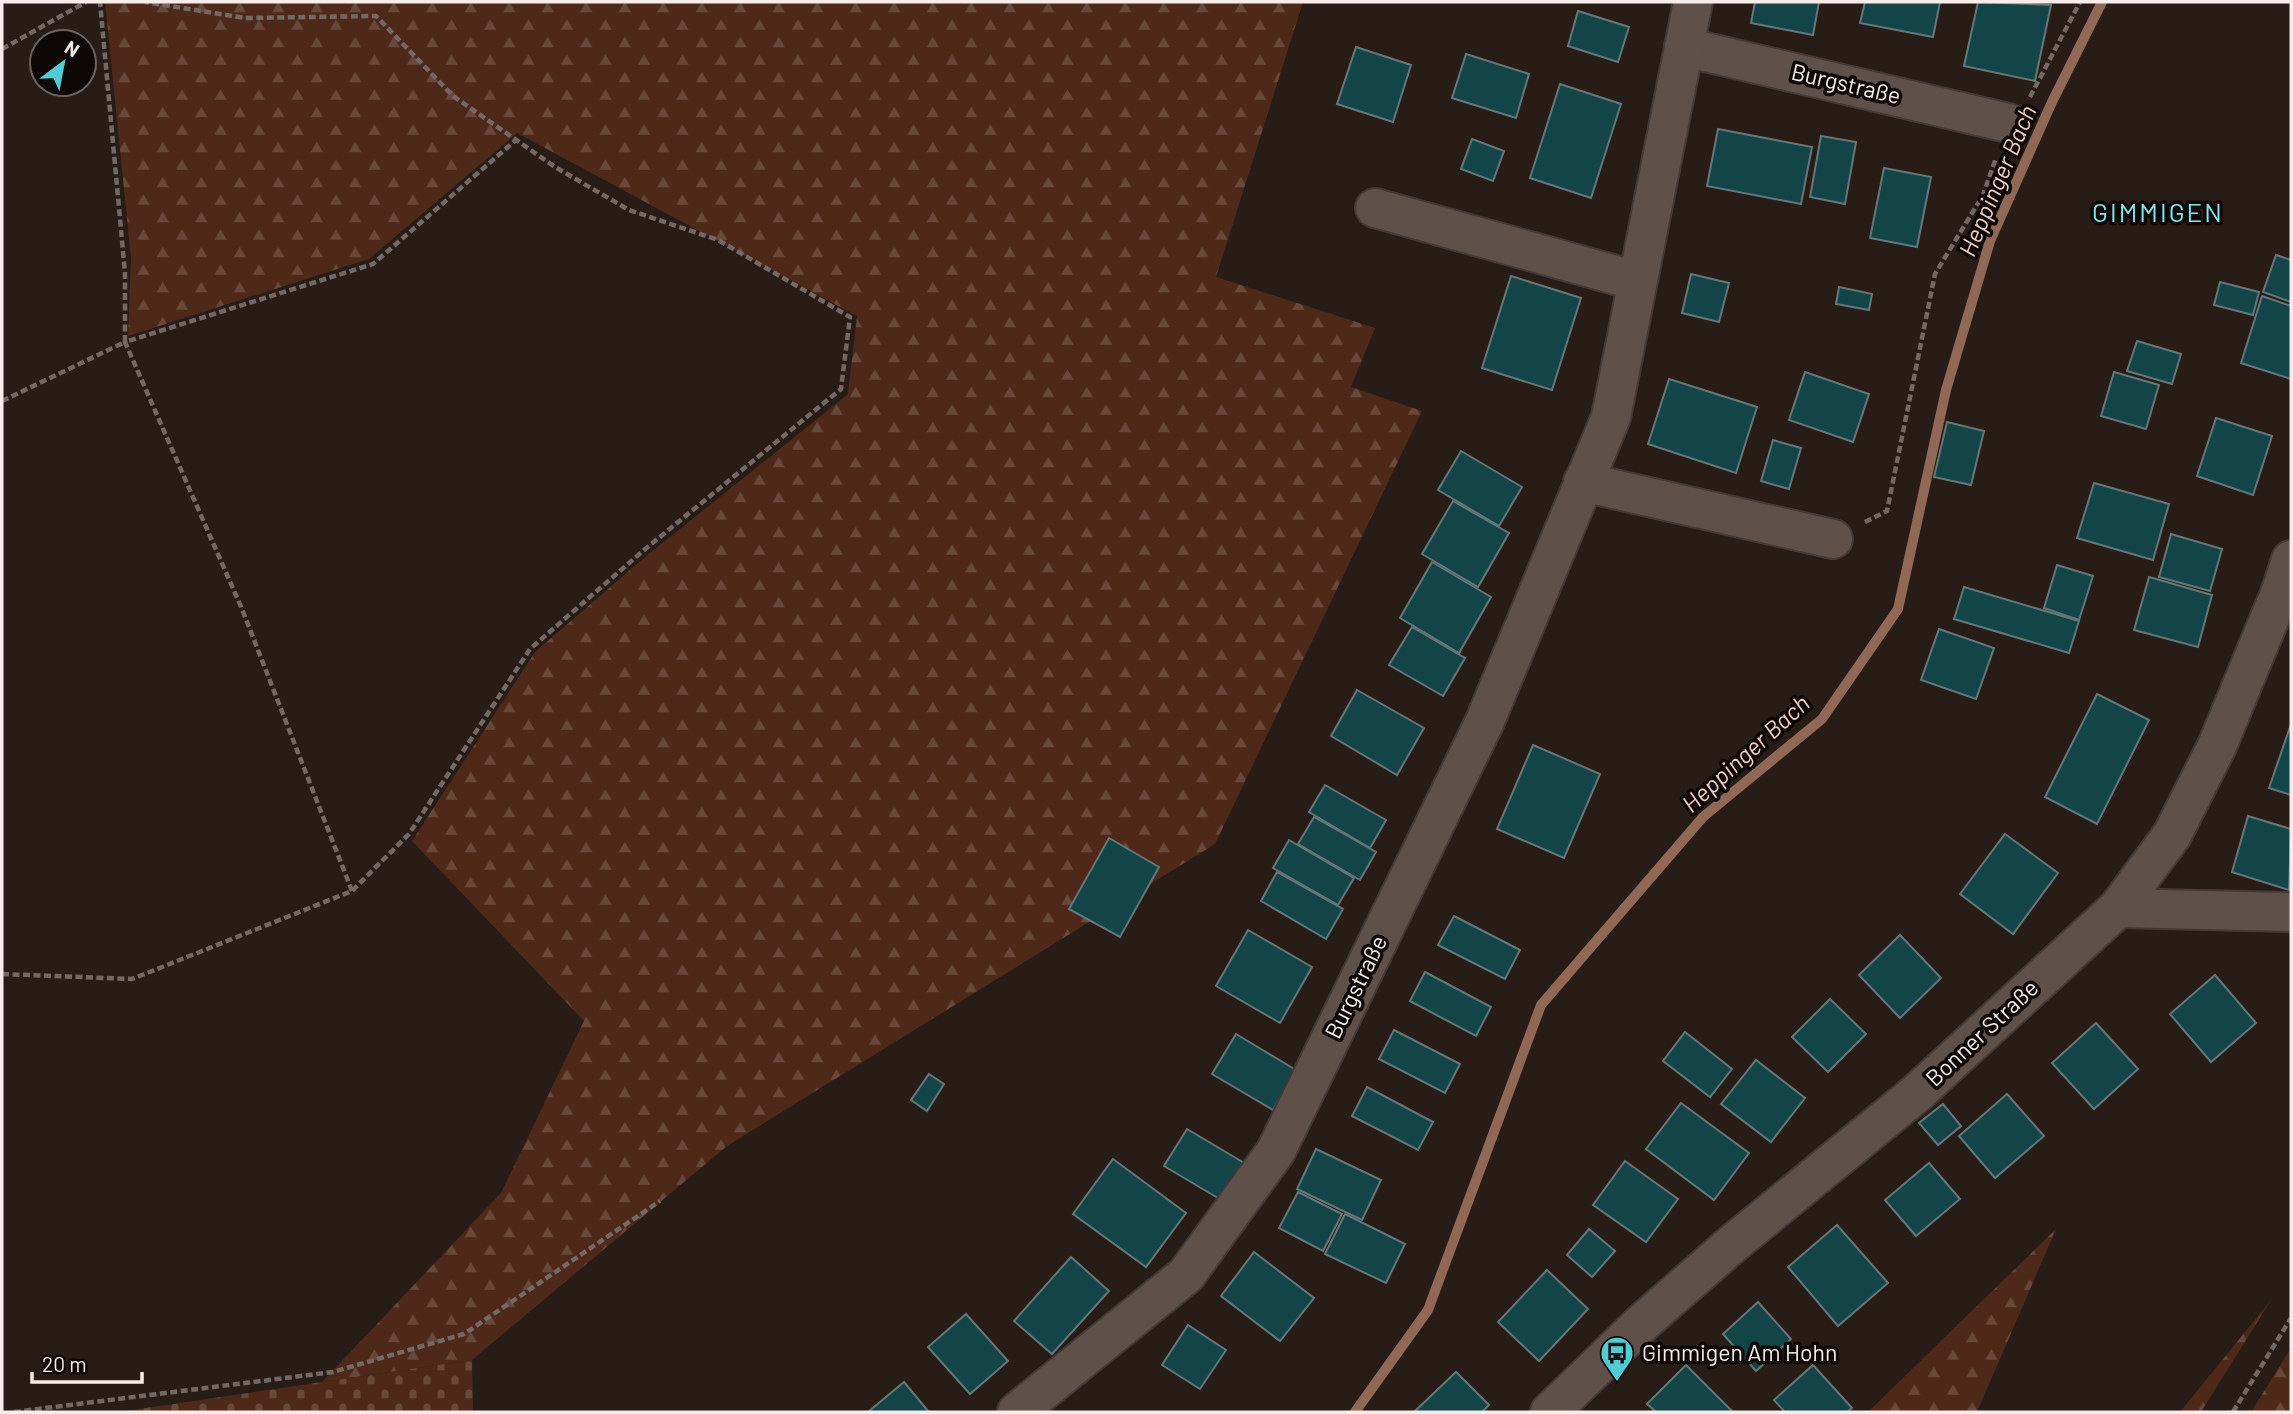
<svg xmlns="http://www.w3.org/2000/svg" width="2293" height="1414" font-family="Barlow,sans-serif">
<style>
.forest{fill:url(#forest-firs)}
.cemetery{fill:url(#cemetery-stones)}
.lines{fill:none;stroke-linecap:round;stroke-linejoin:round}
.stream{stroke:#916856;stroke-width:10}
.building{fill:#124448;stroke:#647678;stroke-width:2}
.street-casing{stroke:#433936;stroke-width:42}
.secondary-casing{stroke:#433936;stroke-width:42}
.path{stroke:#736864;stroke-width:4.5;stroke-dasharray:7 3.5;stroke-linecap:butt}
.street{stroke:#5f504a;stroke-width:38}
.secondary{stroke:#5f504a;stroke-width:38}
.labels{text-anchor:middle;stroke-width:7;stroke-linejoin:round;paint-order:stroke}
.street-label{font-size:23px;fill:#f6edea;stroke:#0d0806}
.poi-label{font-size:23px;fill:#f6edea;stroke:#0d0806;text-anchor:start}
.water-label{font-size:24px;font-style:italic;fill:#f3cebf;stroke:#0d0806}
.quarter-label{font-size:26px;letter-spacing:2px;fill:#7de9f1;stroke:#0d0806}
</style>
<defs>
<pattern id="forest-firs" width="22" height="20" patternUnits="userSpaceOnUse" patternTransform="scale(1.75)"><rect width="22" height="20" fill="#4e2919"/><path d="M5 1l3.5 6h-7zM16 11l3.5 6h-7z" fill="#68483b"/></pattern>
<pattern id="cemetery-stones" width="16" height="16" patternUnits="userSpaceOnUse" patternTransform="scale(1.75)"><rect width="16" height="16" fill="#4e2919"/><path d="M2 7V4a2 2 0 0 1 4 0v3zM10 15v-3a2 2 0 0 1 4 0v3z" fill="#68483b"/></pattern>
</defs>
<rect width="100%" height="100%" fill="#281c17"/>
<!-- forest -->
<g class="forest">
<polygon points="105,2 1303,2 1216,277 1375,328 1351,387 1422,411 1215,844 727,1146 472,1360 322,1382 501,1193 584,1021 412,841 535,652 644,558 848,394 857,316 517,133 369,259 128,336 131,258"/>
<polygon points="2056,1229 1977,1412 1868,1412"/>
<polygon points="2271,1300 2201,1412 2180,1412"/>
<polygon points="2291,1348 2291,1412 2251,1412"/>
</g>
<!-- cemetery -->
<polygon class="cemetery" points="472,1360 473,1412 119,1412"/>
<g class="lines">
<!-- stream -->
<polyline class="stream" points="1355,1412 1428,1310 1541,1005 1703,817 1822,719 1898,609 1946,390 1990,241 2052,102 2102,2"/>
</g>
<!-- building -->
<g class="building">
<polygon points="1755,2 1819,2 1813,35 1751,23"/>
<polygon points="1865,2 1940,2 1933,37 1860,23"/>
<polygon points="1978,2 2051,5 2035,81 1964,66"/>
<polygon points="1578,11 1629,27 1618,62 1568,46"/>
<polygon points="1356,47 1411,65 1393,122 1337,104"/>
<polygon points="1466,54 1529,74 1516,118 1452,98"/>
<polygon points="1560,84 1621,104 1591,198 1530,178"/>
<polygon points="1718,129 1812,147 1801,204 1707,186"/>
<polygon points="1821,136 1856,142 1845,204 1810,197"/>
<polygon points="1472,139 1504,151 1493,181 1461,169"/>
<polygon points="1884,168 1931,177 1917,247 1870,238"/>
<polygon points="2276,255 2291,260 2291,302 2263,292"/>
<polygon points="1691,274 1729,283 1719,322 1682,313"/>
<polygon points="1511,276 1581,298 1552,390 1482,368"/>
<polygon points="2220,282 2259,292 2253,315 2214,305"/>
<polygon points="1839,287 1872,294 1869,310 1836,304"/>
<polygon points="2262,296 2291,306 2291,379 2241,363"/>
<polygon points="2137,341 2181,354 2172,384 2127,371"/>
<polygon points="1805,372 1869,394 1853,442 1789,420"/>
<polygon points="2114,372 2159,385 2146,429 2101,416"/>
<polygon points="1669,379 1757,407 1736,473 1648,444"/>
<polygon points="2216,418 2272,436 2253,495 2197,476"/>
<polygon points="1947,422 1984,431 1971,485 1934,477"/>
<polygon points="1773,440 1801,448 1789,489 1761,481"/>
<polygon points="1461,451 1522,487 1499,526 1438,490"/>
<polygon points="2094,483 2169,504 2153,560 2077,538"/>
<polygon points="1453,501 1509,533 1478,587 1422,554"/>
<polygon points="2171,534 2222,549 2210,591 2159,577"/>
<polygon points="1432,562 1491,597 1459,653 1400,618"/>
<polygon points="2057,565 2093,576 2079,620 2044,608"/>
<polygon points="2149,577 2212,595 2198,647 2134,630"/>
<polygon points="1964,587 2079,621 2069,653 1954,619"/>
<polygon points="1412,627 1465,658 1443,696 1389,665"/>
<polygon points="1939,629 1994,648 1976,699 1921,680"/>
<polygon points="1357,690 1424,728 1397,775 1331,736"/>
<polygon points="2097,694 2149,720 2097,824 2045,797"/>
<polygon points="2290,727 2291,728 2291,795 2269,788"/>
<polygon points="1533,745 1600,774 1564,858 1497,829"/>
<polygon points="1325,785 1386,820 1370,848 1309,812"/>
<polygon points="2248,816 2291,829 2289,890 2232,872"/>
<polygon points="1314,817 1376,852 1360,880 1298,844"/>
<polygon points="2005,834 2058,873 2013,934 1960,894"/>
<polygon points="1109,838 1159,867 1120,937 1069,909"/>
<polygon points="1289,840 1354,878 1338,905 1273,868"/>
<polygon points="1277,872 1343,909 1326,939 1261,901"/>
<polygon points="1454,916 1520,950 1505,979 1438,945"/>
<polygon points="1248,930 1312,967 1280,1023 1216,986"/>
<polygon points="1900,935 1941,978 1900,1018 1859,975"/>
<polygon points="1425,972 1491,1007 1476,1036 1410,1001"/>
<polygon points="2215,975 2256,1023 2211,1062 2170,1014"/>
<polygon points="1830,999 1866,1034 1828,1072 1792,1037"/>
<polygon points="2096,1023 2138,1069 2094,1109 2052,1063"/>
<polygon points="1394,1030 1460,1064 1445,1093 1379,1059"/>
<polygon points="1685,1032 1732,1069 1710,1097 1663,1061"/>
<polygon points="1236,1034 1296,1070 1273,1110 1212,1074"/>
<polygon points="1756,1060 1805,1098 1771,1142 1721,1104"/>
<polygon points="929,1074 944,1084 927,1111 911,1100"/>
<polygon points="1367,1087 1433,1122 1418,1150 1352,1116"/>
<polygon points="2007,1094 2044,1136 1995,1178 1959,1136"/>
<polygon points="1681,1103 1749,1153 1714,1200 1646,1149"/>
<polygon points="1943,1104 1961,1126 1938,1145 1919,1123"/>
<polygon points="1187,1129 1246,1164 1223,1201 1164,1166"/>
<polygon points="1316,1149 1381,1180 1362,1220 1297,1189"/>
<polygon points="1113,1159 1186,1213 1146,1267 1073,1214"/>
<polygon points="1625,1161 1678,1199 1646,1242 1593,1205"/>
<polygon points="1929,1163 1960,1199 1916,1236 1885,1200"/>
<polygon points="1298,1192 1342,1214 1323,1251 1279,1228"/>
<polygon points="1345,1214 1405,1244 1386,1283 1325,1254"/>
<polygon points="1837,1225 1888,1283 1838,1326 1788,1267"/>
<polygon points="1589,1229 1615,1251 1592,1277 1567,1255"/>
<polygon points="1254,1252 1314,1298 1280,1341 1221,1296"/>
<polygon points="1071,1257 1109,1291 1052,1354 1014,1321"/>
<polygon points="1547,1270 1588,1309 1539,1361 1498,1322"/>
<polygon points="1758,1302 1791,1339 1756,1371 1723,1334"/>
<polygon points="966,1314 1008,1361 970,1394 928,1347"/>
<polygon points="1188,1325 1226,1350 1200,1389 1162,1365"/>
<polygon points="1686,1365 1733,1412 1656,1412 1647,1404"/>
<polygon points="1813,1365 1852,1408 1847,1412 1785,1412 1774,1400"/>
<polygon points="1456,1372 1489,1405 1482,1412 1414,1412"/>
<polygon points="904,1382 929,1412 868,1412"/>
</g>
<g class="lines">
<defs>
<g id="street">
<polyline points="1684,47 2008,123"/>
<polyline points="1375,208 1637,281"/>
<polyline points="1583,482 1833,539"/>
<polyline points="2118,908 2291,912"/>
<polyline points="1017,1412 1186,1275 1276,1151 1485,721 1611,417 1693,2"/>
</g>
<polyline id="secondary" points="1550,1412 1641,1324 1730,1246 1917,1093 2118,908 2172,835 2217,746 2281,591 2291,560"/>
</defs>
<!-- street casing -->
<use href="#street" class="street-casing"/>
<!-- secondary casing -->
<use href="#secondary" class="secondary-casing"/>
<!-- path -->
<g class="path">
<polyline points="2,49 86,2"/>
<polyline points="2030,97 2080,2"/>
<polyline points="2,401 125,342 125,273 100,2"/>
<polyline points="1865,522 1887,511 1935,274 1983,195 1996,158"/>
<polyline points="352,891 242,609 125,342 373,264 516,140"/>
<polyline points="2,974 132,979 352,891 409,834 530,649 644,550 841,389 850,317 718,240 629,210 555,167 453,96 376,16 245,18 145,2"/>
<polyline points="14,1412 333,1372 464,1334 660,1201"/>
<polyline points="2233,1412 2291,1318"/>
</g>
<!-- street -->
<use href="#street" class="street"/>
<!-- secondary -->
<use href="#secondary" class="secondary"/>
</g>
<!-- icons -->
<defs>
<symbol id="bus-pin" viewBox="-11 -11 22 30"><path d="M0 17L-7.5 6A9.5 9.5 0 1 1 7.5 6Z" fill="#51ccd5" stroke="#0d0806"/><path d="M-5-6H5V4H4V6H2V4H-2V6H-4V4H-5ZM-3.5-4V0h7V-4ZM-3.5 1.2v1.5H-2V1.2ZM2 1.2v1.5H3.5V1.2Z" fill="#111"/></symbol>
</defs>
<g fill-rule="evenodd">
<use href="#bus-pin" x="1598" y="1334" width="38" height="52"/>
</g>
<g class="labels">
<!-- street labels -->
<g class="street-label">
<text transform="translate(1846 84) rotate(13)" y="8">Burgstraße</text>
<text transform="translate(1356 987) rotate(-64)" y="8">Burgstraße</text>
<text transform="translate(1982 1033) rotate(-43)" y="8">Bonner Straße</text>
</g>
<!-- poi labels -->
<g class="poi-label">
<text x="1642" y="1361">Gimmigen Am Hohn</text>
</g>
<!-- water labels -->
<g class="water-label">
<text transform="translate(1998 181) rotate(-67)" y="8">Heppinger Bach</text>
<text transform="translate(1746 754) rotate(-42)" y="8">Heppinger Bach</text>
</g>
<!-- quarter labels -->
<g class="quarter-label">
<text x="2158" y="222">GIMMIGEN</text>
</g>
</g>
<!-- border -->
<rect width="2293" height="1414" fill="none" stroke="#f6edea" stroke-width="7"/>
<!-- north arrow -->
<g transform="translate(63 63) rotate(32)"><circle r="33" fill="#0d0806" stroke="#6a6461" stroke-width="2"/>
<path d="M0-5L12 26L0 18L-12 26Z" fill="#51ccd5"/>
<text y="-10" font-size="19" font-weight="bold" text-anchor="middle" fill="#f6edea">N</text>
</g>
<!-- scale -->
<path d="M32 1372v10h110v-10" fill="none" stroke="#f6edea" stroke-width="3.5"/>
<text x="42" y="1372" font-size="21" fill="#f6edea" stroke="#0d0806" stroke-width="5" paint-order="stroke">20 m</text>
</svg>
